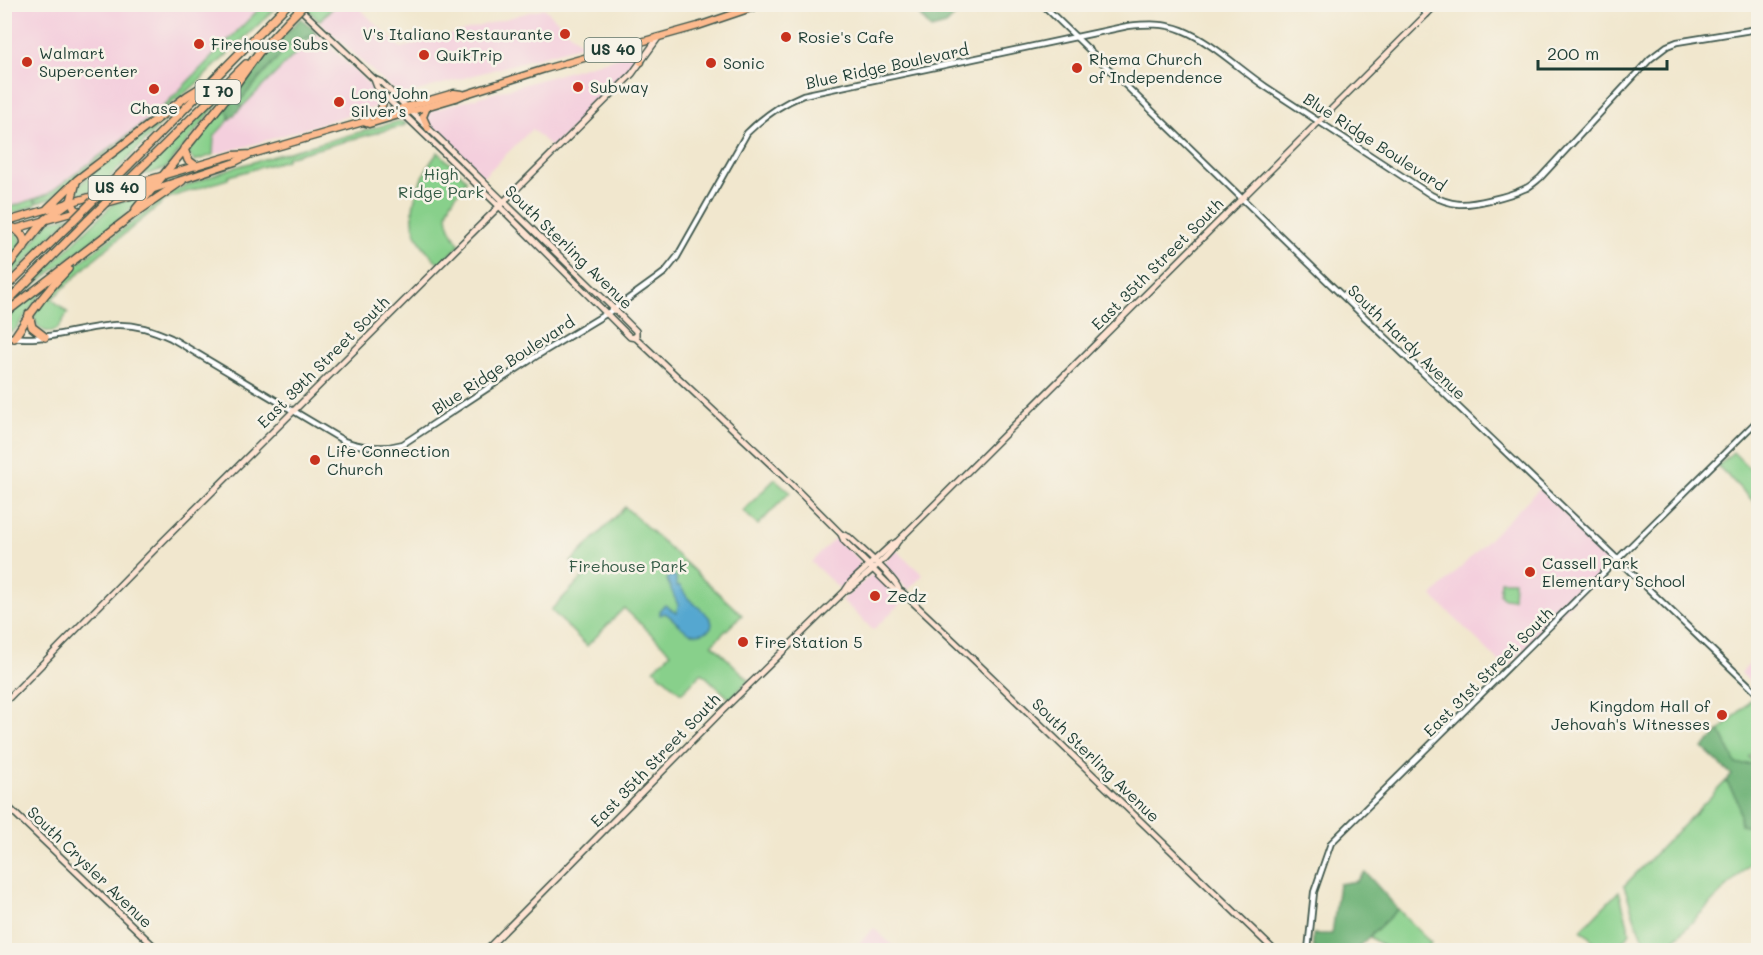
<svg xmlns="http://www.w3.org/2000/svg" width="1763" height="955" font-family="Mali,sans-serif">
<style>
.built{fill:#f4cfdd}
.green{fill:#88d08b;stroke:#548660;stroke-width:1.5}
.forest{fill:#6eb277;stroke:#467856;stroke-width:1.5}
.water{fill:#55a7d0;stroke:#3a7282;stroke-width:1.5}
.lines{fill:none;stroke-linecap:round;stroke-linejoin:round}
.tertiary-casing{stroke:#3e564b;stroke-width:8}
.secondary-casing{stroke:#3e564b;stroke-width:8}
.primary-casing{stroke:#3e564b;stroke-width:9}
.motorway-casing{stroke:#3e564b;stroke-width:10}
.tertiary{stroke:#fff;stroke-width:4.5}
.secondary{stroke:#fee3d2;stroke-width:5}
.primary{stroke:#fcba8e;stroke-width:6}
.motorway{stroke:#fcba8e;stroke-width:7}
.motorway-bridge-casing{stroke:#3e564b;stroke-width:10;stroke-linecap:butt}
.motorway-bridge{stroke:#fcba8e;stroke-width:7}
.poi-dot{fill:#c8321e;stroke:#f7f3e8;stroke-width:2}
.labels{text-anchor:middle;stroke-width:5;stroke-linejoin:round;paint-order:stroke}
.shield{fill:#f7f3e8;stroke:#60746a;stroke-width:1.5}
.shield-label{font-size:15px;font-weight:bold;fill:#1f3d34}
.poi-label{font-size:16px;fill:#1f3d34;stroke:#f7f3e8;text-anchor:start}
.street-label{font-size:16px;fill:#1f3d34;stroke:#f7f3e8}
.park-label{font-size:16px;fill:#345a45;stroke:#f7f3e8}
</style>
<rect width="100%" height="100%" fill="#f7f3e8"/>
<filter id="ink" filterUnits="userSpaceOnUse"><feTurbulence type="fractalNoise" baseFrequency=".0167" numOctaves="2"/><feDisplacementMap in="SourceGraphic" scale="12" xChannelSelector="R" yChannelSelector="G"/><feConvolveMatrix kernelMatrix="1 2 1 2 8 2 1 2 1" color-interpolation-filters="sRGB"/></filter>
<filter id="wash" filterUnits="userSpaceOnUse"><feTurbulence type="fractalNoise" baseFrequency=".008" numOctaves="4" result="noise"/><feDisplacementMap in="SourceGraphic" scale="24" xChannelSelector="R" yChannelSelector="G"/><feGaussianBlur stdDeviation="1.35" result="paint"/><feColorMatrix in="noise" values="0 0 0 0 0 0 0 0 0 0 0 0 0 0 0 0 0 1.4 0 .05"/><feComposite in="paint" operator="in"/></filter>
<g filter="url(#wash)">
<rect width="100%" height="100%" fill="#f1e7ce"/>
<!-- built -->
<g class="built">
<polygon points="4,5 263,5 156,114 48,194 5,209"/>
<polygon points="336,5 356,5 401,48 544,8 583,45 399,96 319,21"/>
<polygon points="316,33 378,93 381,102 379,106 251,145 213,155 214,136"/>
<polygon points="633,53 637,55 637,61 628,72 552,148 532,129 483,177 430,125 425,116 427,112"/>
<polygon points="1540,488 1608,557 1612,557 1612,562 1506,668 1432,596"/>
<polygon points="836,537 862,563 863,567 841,590 811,562"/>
<polygon points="895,549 923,575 908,590 884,565 884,562"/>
<polygon points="871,575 875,575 902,602 873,630 842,600"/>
<polygon points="1758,655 1758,690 1741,673"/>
<polygon points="874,928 897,950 852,950"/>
</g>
<!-- green -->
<g class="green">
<polygon points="263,5 279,5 194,86 80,174 60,193 58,191 52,198 36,203 35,199 48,194 156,114"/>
<polygon points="314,5 314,4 336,5 319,21 308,10"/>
<polygon points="315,31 316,33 242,107 238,103 291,43 307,38"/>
<polygon points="235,82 166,168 148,174 142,174"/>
<polygon points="222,108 229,114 229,120 214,136 213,155 194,161 188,152 190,147"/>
<polygon points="169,116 100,188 74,195 82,183 93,172"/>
<path d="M399,121L406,123L405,125L287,157V160L229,176L228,179L168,198L94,259L52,299L68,313C64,317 61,327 57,329C44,337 34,325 34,313L59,280L72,268L173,191L232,168Z"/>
<path d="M438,152L467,180C447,207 438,214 460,245L440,265C431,255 419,244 415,231C407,204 422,173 438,152Z"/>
<polygon points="217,163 218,164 159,185 165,177"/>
<polygon points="34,199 36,205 5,216 5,209"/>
<polygon points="134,199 136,200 135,204 125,215 20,296 114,203"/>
<polygon points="71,216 5,282 5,277 46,225 51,221"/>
<polygon points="14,232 19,235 22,243 5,267 5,235"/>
<polygon points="66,268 38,298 16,329 12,332 5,330 5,317"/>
<polygon points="1733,452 1758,477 1758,506 1718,466"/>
<polygon points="775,479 790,492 758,525 743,511"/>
<polygon points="625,507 742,615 712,644 749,680 730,699 702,673 681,693 654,669 671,653 624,608 587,646 551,610 585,575 571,562"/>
<polygon points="1500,581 1514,581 1513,599 1504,598 1500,594"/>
<polygon points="1753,698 1758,703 1758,748 1749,757 1756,764 1736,764 1720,731"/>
<path d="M1726,781L1738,801L1741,824L1757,829L1758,856L1664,950H1652C1634,929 1634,911 1624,886Z"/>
<polygon points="1619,891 1630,933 1615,950 1603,950 1581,930"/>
<polygon points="1398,909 1431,943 1425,950 1389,950 1369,937"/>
</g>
<!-- forest -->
<g class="forest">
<polygon points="911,5 966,5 946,25 931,29"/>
<polygon points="301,18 315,31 308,37 290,44 238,103 242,107 229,120 229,114 222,108 267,52"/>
<polygon points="1720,731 1736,764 1756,764 1758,766 1758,832 1757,829 1741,825 1738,801 1726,781 1732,775 1703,748"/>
<polygon points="1365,872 1398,909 1355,950 1318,950 1313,947 1313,934 1332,934 1339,884 1357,881"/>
</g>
<!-- water -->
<path class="water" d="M673,575L676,577V586H680C683,590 685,595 688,598C693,605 726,622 705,632C701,634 695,634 691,633C681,630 674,618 665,613L660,615V609L665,605C670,607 672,612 677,613L678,605L667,580L669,576Z"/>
</g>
<g filter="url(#ink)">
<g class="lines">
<defs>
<g id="tertiary">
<polyline points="1042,4 1329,283 1758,694"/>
<polyline points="1416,4 1427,14"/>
<path d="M4,336C43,344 78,327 116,325C136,324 153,330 171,338L344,441C364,448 382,450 403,444L538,355L614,309L657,278L665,272L677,257L747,133C764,116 781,104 803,95L1128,26C1147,24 1165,23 1182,30C1212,42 1239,69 1266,87C1321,123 1376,159 1431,195C1440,200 1449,203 1459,204C1473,205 1510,196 1524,189C1530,187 1535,182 1540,178L1650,59L1667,46L1677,42L1751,30L1758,27"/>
<polyline points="1308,950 1314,892 1331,843 1758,420"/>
</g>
<g id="secondary">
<polyline points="295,4 374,79 381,82 614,309 636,331 636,338"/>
<path d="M374,79L377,87L392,103L500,207L630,337L636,338L782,475L841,534L849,537C859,547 897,579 899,590"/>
<polyline points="841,534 844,541 894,590 902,592 975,661 1274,950"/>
<path d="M849,589C861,580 891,555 897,542"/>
<polyline points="4,703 165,539 632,74 658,38"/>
<polyline points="4,803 158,950"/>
<polyline points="486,950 719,714 845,591 851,582 891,545 897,542 1437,4"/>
</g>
<g id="primary">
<path d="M629,46C637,49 641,54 641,62"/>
<polyline points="427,107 423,117 428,128"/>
<path d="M377,115C383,107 384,102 382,92"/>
<polyline points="363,122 368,118 454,93 462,94"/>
<polyline points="151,190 235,162 249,155"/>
<polyline points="4,222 233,155 252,154 363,122 369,124 456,98 463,95 545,69 698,26 763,4"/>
<polyline points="4,232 138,194"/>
</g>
<g id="motorway">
<polyline points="261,50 289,20"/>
<polyline points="184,149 188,160 196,166"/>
<polyline points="146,163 246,64"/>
<polyline points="128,166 288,4"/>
<polyline points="136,194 156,181"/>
<polyline points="71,201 76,211"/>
<polyline points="48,208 77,180 187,96 203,86"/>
<polyline points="136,209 226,98 262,48"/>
<path d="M14,228C22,234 26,238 24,248"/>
<polyline points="4,271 46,219 71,201 76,182"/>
<polyline points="4,289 68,226"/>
<polyline points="4,305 88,220"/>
<polyline points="4,314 131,216 182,181"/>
<polyline points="29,314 32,327 45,337"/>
<path d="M14,338C30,313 47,290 68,269"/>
</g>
</defs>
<!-- tertiary casing -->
<use href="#tertiary" class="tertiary-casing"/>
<!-- secondary casing -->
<use href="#secondary" class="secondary-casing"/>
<!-- primary casing -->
<use href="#primary" class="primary-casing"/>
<!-- motorway casing -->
<use href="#motorway" class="motorway-casing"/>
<!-- tertiary -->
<use href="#tertiary" class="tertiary"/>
<!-- secondary -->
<use href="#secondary" class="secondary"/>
<!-- primary -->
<use href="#primary" class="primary"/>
<!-- motorway -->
<use href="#motorway" class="motorway"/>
<defs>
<g id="motorway-bridge">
<polyline points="289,20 305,4"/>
<polyline points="88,220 146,163"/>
<polyline points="68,226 128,166"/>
</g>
</defs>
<!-- motorway-bridge casing -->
<use href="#motorway-bridge" class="motorway-bridge-casing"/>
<!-- motorway-bridge -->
<use href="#motorway-bridge" class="motorway-bridge"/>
</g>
</g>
<!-- markers -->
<g class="poi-dot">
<circle cx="565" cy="34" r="6"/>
<circle cx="786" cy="37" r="6"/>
<circle cx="199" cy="44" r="6"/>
<circle cx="424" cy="55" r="6"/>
<circle cx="27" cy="62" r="6"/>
<circle cx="711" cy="63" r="6"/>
<circle cx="1077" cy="68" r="6"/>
<circle cx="578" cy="87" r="6"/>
<circle cx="154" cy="89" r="6"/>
<circle cx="339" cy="102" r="6"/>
<circle cx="315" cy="460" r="6"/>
<circle cx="1530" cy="572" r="6"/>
<circle cx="875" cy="596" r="6"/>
<circle cx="743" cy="642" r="6"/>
<circle cx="1722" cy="715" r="6"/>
</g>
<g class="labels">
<!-- shield labels -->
<g class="shield">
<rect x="584.5" y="38" width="57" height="24" rx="4.5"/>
<rect x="195.5" y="80" width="45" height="24" rx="4.5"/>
<rect x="88.5" y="176" width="57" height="24" rx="4.5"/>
</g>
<g class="shield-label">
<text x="613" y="55">US 40</text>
<text x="218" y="97">I 70</text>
<text x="117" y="193">US 40</text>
</g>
<!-- poi labels -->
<g class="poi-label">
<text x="553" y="40" text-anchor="end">V's Italiano Restaurante</text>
<text x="798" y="43">Rosie's Cafe</text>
<text x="211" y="50">Firehouse Subs</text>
<text x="39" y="59">Walmart<tspan x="39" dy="18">Supercenter</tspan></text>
<text x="436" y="61">QuikTrip</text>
<text x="1089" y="65">Rhema Church<tspan x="1089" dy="18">of Independence</tspan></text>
<text x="723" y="69">Sonic</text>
<text x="590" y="93">Subway</text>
<text x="351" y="99">Long John<tspan x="351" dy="18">Silver's</tspan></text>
<text x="154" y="114" text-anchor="middle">Chase</text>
<text x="327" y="457">Life Connection<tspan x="327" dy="18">Church</tspan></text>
<text x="1542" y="569">Cassell Park<tspan x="1542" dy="18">Elementary School</tspan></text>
<text x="887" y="602">Zedz</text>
<text x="755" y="648">Fire Station 5</text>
<text x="1710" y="712" text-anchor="end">Kingdom Hall of<tspan x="1710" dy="18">Jehovah's Witnesses</tspan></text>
</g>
<!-- street labels -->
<g class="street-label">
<text transform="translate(887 66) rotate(-12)" y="6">Blue Ridge Boulevard</text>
<text transform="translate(1375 142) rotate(33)" y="6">Blue Ridge Boulevard</text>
<text transform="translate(569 247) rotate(44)" y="6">South Sterling Avenue</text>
<text transform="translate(1157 264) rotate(-45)" y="6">East 35th Street South</text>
<text transform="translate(1407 342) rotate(44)" y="6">South Hardy Avenue</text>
<text transform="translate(323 362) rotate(-45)" y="6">East 39th Street South</text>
<text transform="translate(503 365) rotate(-33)" y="6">Blue Ridge Boulevard</text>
<text transform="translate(1488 672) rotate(-45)" y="6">East 31st Street South</text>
<text transform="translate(655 760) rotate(-46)" y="6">East 35th Street South</text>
<text transform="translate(1096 760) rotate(44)" y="6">South Sterling Avenue</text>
<text transform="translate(90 867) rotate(44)" y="6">South Crysler Avenue</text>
</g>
<!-- park labels -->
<g class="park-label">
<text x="441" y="180">High<tspan x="441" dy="18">Ridge Park</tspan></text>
<text x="628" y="572">Firehouse Park</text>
</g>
</g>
<!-- margin -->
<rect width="1763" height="955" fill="none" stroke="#f7f3e8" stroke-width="24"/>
<!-- scale -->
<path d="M1538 60v9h129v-9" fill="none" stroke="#1f3d34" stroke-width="3"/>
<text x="1547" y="60" font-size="18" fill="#1f3d34" stroke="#f7f3e8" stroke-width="4.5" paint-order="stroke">200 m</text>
</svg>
